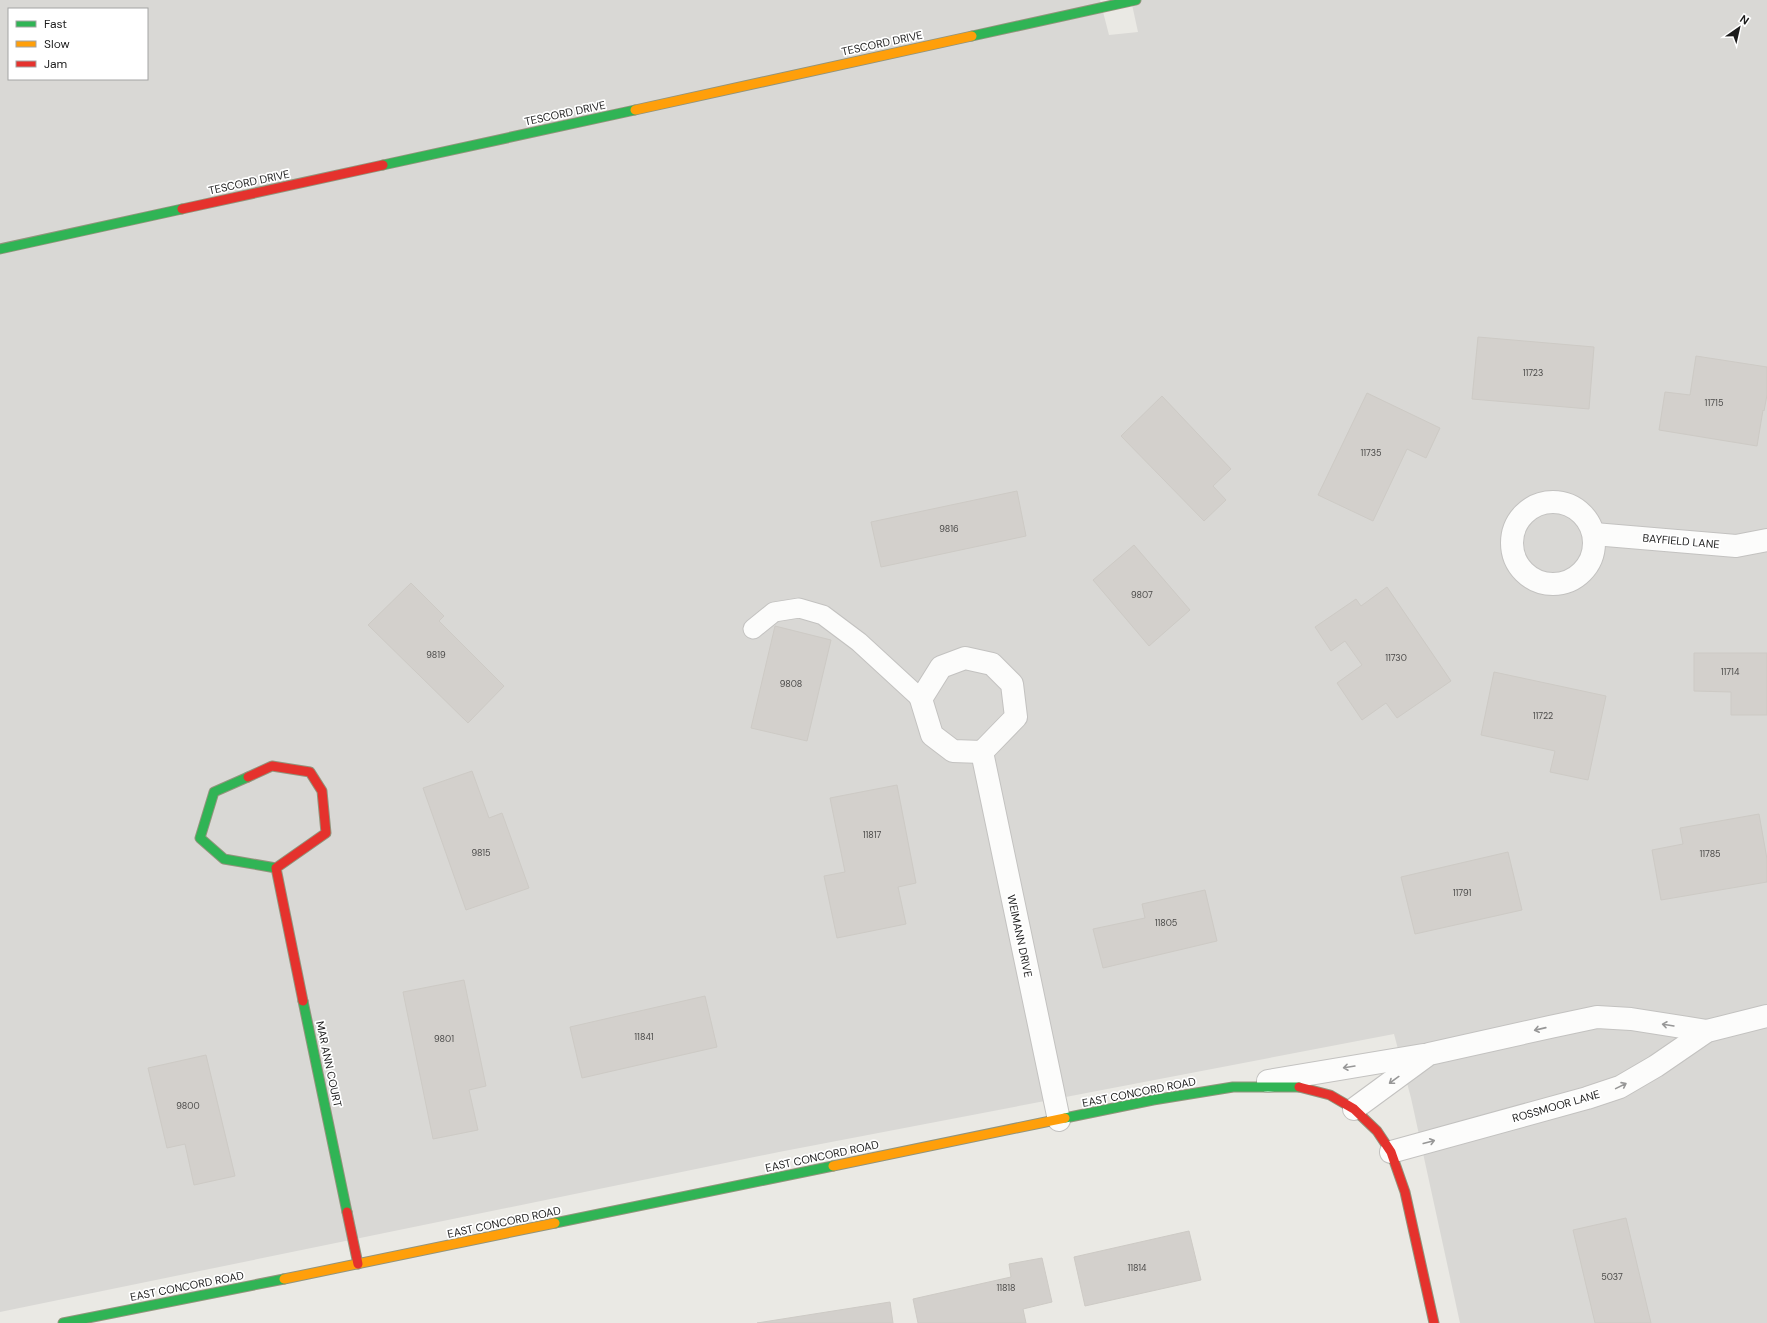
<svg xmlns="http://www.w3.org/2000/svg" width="1767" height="1323" font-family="'DM Sans',sans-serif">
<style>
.residential{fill:#d9d8d5;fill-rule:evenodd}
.building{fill:#d3d0cc;stroke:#cdcac5}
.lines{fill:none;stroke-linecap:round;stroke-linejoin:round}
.lane-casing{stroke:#c3c2c0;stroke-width:21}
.street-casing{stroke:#c3c2c0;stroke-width:24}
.fast-casing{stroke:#92947c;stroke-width:11}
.slow-casing{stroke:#92947c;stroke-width:11}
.jam-casing{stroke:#92947c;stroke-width:11}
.lane{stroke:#fcfcfb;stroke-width:19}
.street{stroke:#fcfcfb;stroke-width:22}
.fast{stroke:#30b455;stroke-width:9}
.slow{stroke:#ff9f0a;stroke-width:9}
.jam{stroke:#e5322d;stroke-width:9}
.oneway{stroke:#979797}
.labels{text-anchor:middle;stroke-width:3.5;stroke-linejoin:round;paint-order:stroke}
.number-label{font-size:9px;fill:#4b4a49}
.street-label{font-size:11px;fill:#1c1c1c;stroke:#fff}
</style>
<rect width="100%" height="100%" fill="#eae9e4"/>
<!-- residential -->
<path class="residential" d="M0,0H1100L1109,35L1138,32L1131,0H1767V1323H1460L1411,1098L1394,1034L779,1152L0,1312ZM9,9H147V79H9Z"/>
<!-- building -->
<g class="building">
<polygon points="1478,337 1594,347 1589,409 1472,399"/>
<polygon points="1696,356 1767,367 1767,395 1764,411 1763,410 1757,446 1659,430 1665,392 1690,395"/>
<polygon points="1367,393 1440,428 1426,458 1407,449 1373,521 1318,495"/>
<polygon points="1162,396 1231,469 1213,486 1226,500 1204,521 1121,436"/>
<polygon points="1017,491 1026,536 881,567 871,522"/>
<polygon points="1134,545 1190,610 1149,646 1093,580"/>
<polygon points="411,583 444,616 439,621 504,686 468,723 368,625"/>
<polygon points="1387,587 1451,681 1397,718 1386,703 1362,720 1337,683 1362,665 1345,641 1331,651 1315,627 1356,599 1361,606"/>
<polygon points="775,626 831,640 807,741 751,728"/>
<polygon points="1694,653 1767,653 1767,715 1731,715 1731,692 1694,691"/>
<polygon points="1494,672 1606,696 1588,780 1550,772 1555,751 1481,735"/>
<polygon points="472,771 489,818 502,813 529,888 466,910 423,788"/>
<polygon points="897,785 916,883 898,887 906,924 837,938 824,876 845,872 830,798"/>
<polygon points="1759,814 1767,859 1767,882 1661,900 1652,850 1683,844 1680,828"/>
<polygon points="1508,852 1522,910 1415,934 1401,877"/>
<polygon points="1205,890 1217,941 1103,968 1093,929 1145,918 1142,904"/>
<polygon points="464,980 486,1086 469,1090 478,1130 433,1139 403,992"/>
<polygon points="705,996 717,1047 582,1078 570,1027"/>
<polygon points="206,1055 235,1176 194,1185 185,1144 167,1148 148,1068"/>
<polygon points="1626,1218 1651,1323 1595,1323 1573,1230"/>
<polygon points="1189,1231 1201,1280 1085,1306 1074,1257"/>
<polygon points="1042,1258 1052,1302 1023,1309 1026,1323 918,1323 913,1299 1011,1277 1009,1264"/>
<polygon points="890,1302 893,1323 757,1323"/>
</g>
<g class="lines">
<defs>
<polyline id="lane" points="753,629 774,612 799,608 823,615 859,642 921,699"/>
<g id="street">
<circle cx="1553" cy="543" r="41"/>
<polyline points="1594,534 1736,546 1767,540"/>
<polygon points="965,658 992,664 1012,684 1016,717 982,752 953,751 932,735 921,699 941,667"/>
<polyline points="982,752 1059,1120"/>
<polyline points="1268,1081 1423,1055"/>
<polyline points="1354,1109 1429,1054 1550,1027 1597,1017 1631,1019 1707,1031"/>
<polyline points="1391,1152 1587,1098 1620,1087 1656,1066 1707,1031 1767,1016"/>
</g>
<g id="fast">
<polyline points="972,36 1136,0"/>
<polyline points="383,165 635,110"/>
<polyline points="0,249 182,209"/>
<polyline points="248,777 214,792 200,838 224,859 276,868"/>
<polyline points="303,1001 347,1212"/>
<polyline points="1065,1118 1153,1100 1233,1087 1299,1087"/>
<polyline points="555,1223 833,1166"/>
<polyline points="63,1323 284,1279"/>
</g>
<g id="slow">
<polyline points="635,110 972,36"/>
<polyline points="833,1166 1065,1118"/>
<polyline points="284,1279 555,1223"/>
</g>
<g id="jam">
<polyline points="182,209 383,165"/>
<polyline points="248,777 272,766 310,772 322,791 326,833 276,868 303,1001"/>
<polyline points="1299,1087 1330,1095 1354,1109 1377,1131 1391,1152 1405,1192 1434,1323"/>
<polyline points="347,1212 358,1264"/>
</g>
</defs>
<!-- lane casing -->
<use href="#lane" class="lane-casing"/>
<!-- street casing -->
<use href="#street" class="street-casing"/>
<!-- fast casing -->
<use href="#fast" class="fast-casing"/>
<!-- slow casing -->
<use href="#slow" class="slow-casing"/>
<!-- jam casing -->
<use href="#jam" class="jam-casing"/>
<!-- lane -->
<use href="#lane" class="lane"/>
<!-- street -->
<use href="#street" class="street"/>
<!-- fast -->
<use href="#fast" class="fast"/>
<!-- slow -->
<use href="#slow" class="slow"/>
<!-- jam -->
<use href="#jam" class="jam"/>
</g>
<!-- one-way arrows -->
<defs><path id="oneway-shaft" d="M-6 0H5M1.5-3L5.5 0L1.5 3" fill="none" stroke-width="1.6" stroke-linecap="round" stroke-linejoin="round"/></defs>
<g class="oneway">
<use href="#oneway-shaft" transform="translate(1668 1025) rotate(-171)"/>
<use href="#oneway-shaft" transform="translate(1540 1029) rotate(167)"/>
<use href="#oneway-shaft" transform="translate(1349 1067) rotate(171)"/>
<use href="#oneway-shaft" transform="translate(1394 1080) rotate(144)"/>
<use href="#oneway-shaft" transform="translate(1621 1086) rotate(-26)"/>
<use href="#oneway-shaft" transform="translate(1429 1142) rotate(-15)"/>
</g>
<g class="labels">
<!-- number labels -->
<g class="number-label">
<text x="1533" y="376">11723</text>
<text x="1714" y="406">11715</text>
<text x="1371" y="456">11735</text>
<text x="949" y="532">9816</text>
<text x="1142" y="598">9807</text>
<text x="436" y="658">9819</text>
<text x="1396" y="661">11730</text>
<text x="1730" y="675">11714</text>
<text x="791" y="687">9808</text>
<text x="1543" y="719">11722</text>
<text x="872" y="838">11817</text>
<text x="481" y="856">9815</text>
<text x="1710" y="857">11785</text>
<text x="1462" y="896">11791</text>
<text x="1166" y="926">11805</text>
<text x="644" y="1040">11841</text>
<text x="444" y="1042">9801</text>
<text x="188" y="1109">9800</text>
<text x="1137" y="1271">11814</text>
<text x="1612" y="1280">5037</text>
<text x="1006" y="1291">11818</text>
</g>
<!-- street labels -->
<g class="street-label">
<text transform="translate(882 43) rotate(-12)" y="4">TESCORD DRIVE</text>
<text transform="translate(565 113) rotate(-12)" y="4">TESCORD DRIVE</text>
<text transform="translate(249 182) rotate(-12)" y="4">TESCORD DRIVE</text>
<text transform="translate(1681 541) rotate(5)" y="4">BAYFIELD LANE</text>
<text transform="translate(1020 936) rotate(78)" y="4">WEIMANN DRIVE</text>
<text transform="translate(329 1064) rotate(78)" y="4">MAR ANN COURT</text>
<text transform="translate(1139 1092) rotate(-11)" y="4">EAST CONCORD ROAD</text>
<text transform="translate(1556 1106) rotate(-16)" y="4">ROSSMOOR LANE</text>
<text transform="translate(822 1156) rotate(-12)" y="4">EAST CONCORD ROAD</text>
<text transform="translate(504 1222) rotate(-12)" y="4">EAST CONCORD ROAD</text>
<text transform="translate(187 1286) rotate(-11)" y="4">EAST CONCORD ROAD</text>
</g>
</g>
<!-- legend -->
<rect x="8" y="8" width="140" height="72" fill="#ffffff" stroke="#a4a4a4"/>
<rect x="16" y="21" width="20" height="6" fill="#30b455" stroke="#a4a4a4"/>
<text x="44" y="28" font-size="12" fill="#1c1c1c">Fast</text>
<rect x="16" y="41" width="20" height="6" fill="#ff9f0a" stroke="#a4a4a4"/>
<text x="44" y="48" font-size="12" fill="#1c1c1c">Slow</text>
<rect x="16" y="61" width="20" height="6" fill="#e5322d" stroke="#a4a4a4"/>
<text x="44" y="68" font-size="12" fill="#1c1c1c">Jam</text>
<!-- north arrow -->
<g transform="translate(1739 28) rotate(34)" stroke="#ffffff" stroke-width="3" paint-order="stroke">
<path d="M0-3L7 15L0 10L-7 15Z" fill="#1c1c1c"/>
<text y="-6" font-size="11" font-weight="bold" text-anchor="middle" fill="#1c1c1c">N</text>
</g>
</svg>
